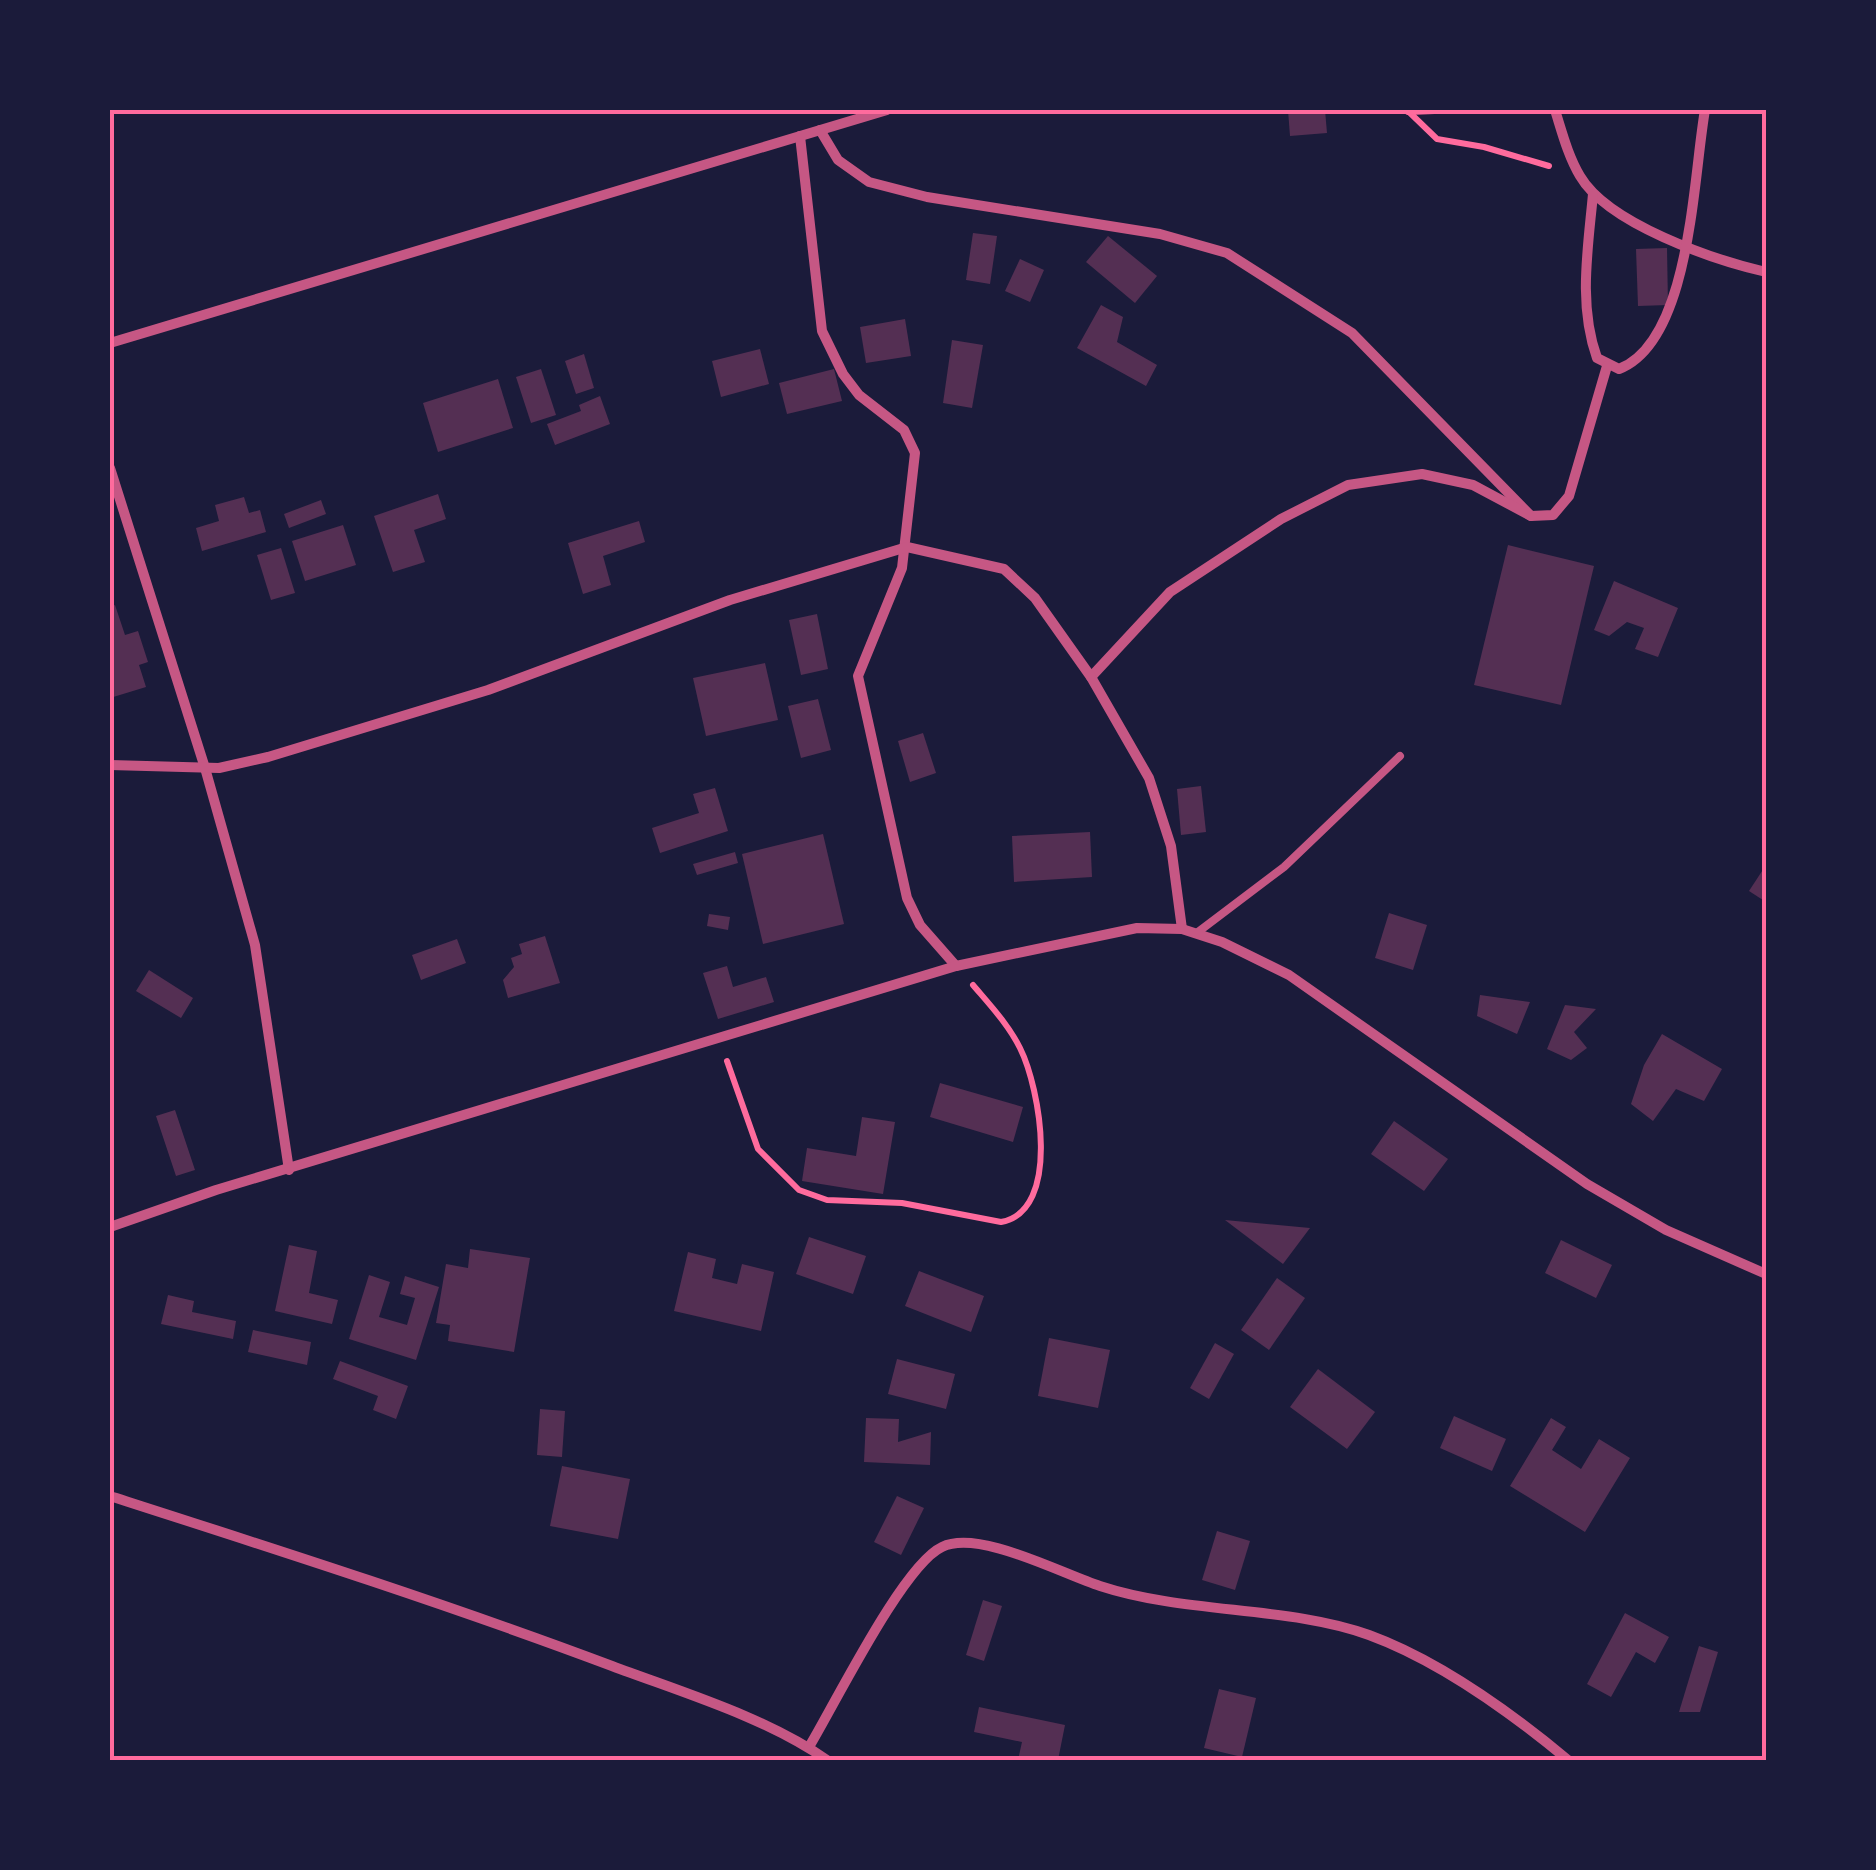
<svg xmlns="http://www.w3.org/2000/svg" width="1876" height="1870" font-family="Lato,sans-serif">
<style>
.building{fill:#542f53}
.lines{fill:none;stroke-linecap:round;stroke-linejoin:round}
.path{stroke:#ff6b9d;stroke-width:6}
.service{stroke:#c65784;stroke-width:8}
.minor{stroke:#c65784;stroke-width:10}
.neatline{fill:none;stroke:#ff6b9d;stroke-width:4}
</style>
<rect width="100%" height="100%" fill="#1b1b3a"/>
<!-- building -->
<g class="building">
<polygon points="1288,110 1325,110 1327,133 1290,136"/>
<polygon points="973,233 997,236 990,284 966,280"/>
<polygon points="1108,236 1157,276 1135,303 1086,262"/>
<polygon points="1667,248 1668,305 1638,306 1636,249"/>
<polygon points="1020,259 1044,270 1030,302 1005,291"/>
<polygon points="1101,305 1123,317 1117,342 1157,365 1146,386 1077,348"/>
<polygon points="905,319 911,356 866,363 860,327"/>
<polygon points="952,340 983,345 972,408 943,403"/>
<polygon points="760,349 769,384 721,397 712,361"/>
<polygon points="584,354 594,388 576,394 565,361"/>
<polygon points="541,369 556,415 531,423 516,377"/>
<polygon points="834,369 842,401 787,414 779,383"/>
<polygon points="498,379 513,428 438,452 423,403"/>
<polygon points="600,396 610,424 555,445 547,424 581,411 579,405"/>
<polygon points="438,494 446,519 414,530 425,562 393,572 374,516"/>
<polygon points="244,497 249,513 260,510 266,532 202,551 196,528 219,521 215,505"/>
<polygon points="321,500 326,514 289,528 284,514"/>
<polygon points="639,521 645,542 603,556 611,585 583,594 568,543"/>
<polygon points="343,525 356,565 305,581 292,541"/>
<polygon points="1508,545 1594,566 1561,705 1474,685"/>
<polygon points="281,548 295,593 271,600 257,555"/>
<polygon points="1614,581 1678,608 1658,657 1635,649 1644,628 1627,622 1609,636 1594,630"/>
<polygon points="115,605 125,635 138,631 148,662 139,665 146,687 110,698 110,607"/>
<polygon points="817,614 828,669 801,675 789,620"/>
<polygon points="765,663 778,720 706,736 693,678"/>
<polygon points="818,699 831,750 801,758 788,706"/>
<polygon points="923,733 936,773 910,782 898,741"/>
<polygon points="1201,786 1206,832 1181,835 1177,789"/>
<polygon points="715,788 728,831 660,853 652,828 699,813 693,794"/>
<polygon points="1090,832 1092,877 1014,882 1012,836"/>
<polygon points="823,834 844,924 763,944 742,854"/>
<polygon points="735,852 738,863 697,875 693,864"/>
<polygon points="1766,865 1766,902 1749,891"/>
<polygon points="1389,913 1427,925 1413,970 1375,958"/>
<polygon points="709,914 730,917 728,930 707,926"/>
<polygon points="545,936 560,983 508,998 503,980 514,967 511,958 522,954 519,944"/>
<polygon points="457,939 466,963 421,980 412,955"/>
<polygon points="727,966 733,987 766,977 774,1002 718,1019 703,973"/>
<polygon points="149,970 193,998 181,1018 136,991"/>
<polygon points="1480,995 1530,1002 1517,1034 1477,1016"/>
<polygon points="1565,1005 1596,1009 1574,1032 1587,1048 1571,1060 1547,1049"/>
<polygon points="1662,1034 1722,1069 1704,1101 1676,1089 1653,1121 1631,1104 1644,1065"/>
<polygon points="940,1083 1023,1107 1013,1142 930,1117"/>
<polygon points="175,1110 195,1170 176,1176 156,1116"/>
<polygon points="862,1117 895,1122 883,1194 802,1181 807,1148 856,1156"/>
<polygon points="1394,1121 1448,1159 1424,1191 1371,1154"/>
<polygon points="1225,1220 1310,1228 1283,1264"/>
<polygon points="809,1237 866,1256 853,1294 796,1274"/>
<polygon points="1561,1240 1612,1265 1596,1298 1545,1273"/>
<polygon points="289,1245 317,1251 309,1293 338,1300 332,1324 275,1311"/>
<polygon points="470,1249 530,1258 514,1352 448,1341 450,1325 436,1323 446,1264 468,1268"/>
<polygon points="688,1252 716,1259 712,1278 737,1284 742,1264 774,1272 761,1331 674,1311"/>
<polygon points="919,1271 984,1296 971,1332 905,1306"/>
<polygon points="369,1275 390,1282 379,1317 407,1325 415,1298 400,1294 405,1276 439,1287 416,1360 349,1339"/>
<polygon points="1277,1278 1305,1298 1269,1350 1241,1330"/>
<polygon points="168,1295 194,1301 192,1312 236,1321 233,1339 161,1324"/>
<polygon points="253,1330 311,1342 307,1365 248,1352"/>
<polygon points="1049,1338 1110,1350 1098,1408 1038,1396"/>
<polygon points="1215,1343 1234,1354 1209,1399 1190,1388"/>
<polygon points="897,1359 955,1374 946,1409 888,1394"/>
<polygon points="340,1361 408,1386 396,1419 373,1410 378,1396 333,1379"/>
<polygon points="1318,1369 1375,1412 1347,1449 1290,1407"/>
<polygon points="540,1409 565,1411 562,1457 537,1455"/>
<polygon points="1454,1416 1506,1439 1492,1471 1440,1448"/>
<polygon points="866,1418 899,1419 898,1442 931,1432 930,1465 864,1462"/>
<polygon points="1551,1418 1566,1427 1552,1450 1581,1469 1599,1439 1630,1458 1585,1532 1510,1486"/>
<polygon points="562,1466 630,1479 618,1539 550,1526"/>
<polygon points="897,1496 924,1508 901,1555 874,1542"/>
<polygon points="1217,1531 1250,1541 1235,1590 1202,1580"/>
<polygon points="983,1600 1002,1606 984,1661 966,1655"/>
<polygon points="1625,1613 1669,1637 1655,1663 1636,1652 1611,1697 1587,1684"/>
<polygon points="1699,1646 1718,1652 1700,1712 1679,1712"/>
<polygon points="1219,1689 1256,1698 1242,1757 1204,1748"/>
<polygon points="979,1707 1065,1725 1058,1760 1018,1760 1022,1742 974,1732"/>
</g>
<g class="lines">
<!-- path -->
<g class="path">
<polyline points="1407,110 1437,139 1484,147 1549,166"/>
<polyline points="1408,112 1461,110"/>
<path d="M727,1061L758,1149L799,1190L827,1200L902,1203L1001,1222C1062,1211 1040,1088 1020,1048C1008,1024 990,1005 973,985"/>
</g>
<!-- service -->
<polyline class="service" points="1198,932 1284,867 1400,756"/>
<!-- minor -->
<g class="minor">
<path d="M1555,110C1562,132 1568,156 1580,176C1608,224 1714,260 1766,272"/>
<polyline points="820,130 838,160 869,182 927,197 1160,234 1227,253 1352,333 1531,516"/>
<polyline points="800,136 822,331 843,374 859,395 904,430 915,453 902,568 858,676 907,898 920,925 956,966"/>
<path d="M1593,194C1588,249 1578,305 1597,358L1619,369C1691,341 1693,177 1705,110"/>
<polyline points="110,343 887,110"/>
<polyline points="110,468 205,768 255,945 289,1170"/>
<polyline points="1091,677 1170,592 1281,519 1348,485 1422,474 1473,485 1531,516 1553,515 1569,496 1607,366"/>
<polyline points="110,765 219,768 268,757 488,690 730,600 907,547 1004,569 1035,598 1091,677 1149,778 1171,846 1182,929"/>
<polyline points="110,1227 216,1190 956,966 1137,928 1182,929 1222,942 1289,975 1587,1184 1666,1230 1766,1274"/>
<path d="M110,1496C278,1550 447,1604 612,1666C684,1693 765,1717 827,1760"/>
<path d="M809,1747C835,1704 903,1565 942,1547C979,1529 1062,1574 1100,1586C1185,1614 1290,1606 1369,1635C1440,1661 1509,1711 1568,1760"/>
</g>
</g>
<!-- border -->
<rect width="1876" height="1870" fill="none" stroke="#1b1b3a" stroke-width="225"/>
<rect x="112" y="112" width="1652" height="1646" class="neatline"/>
</svg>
